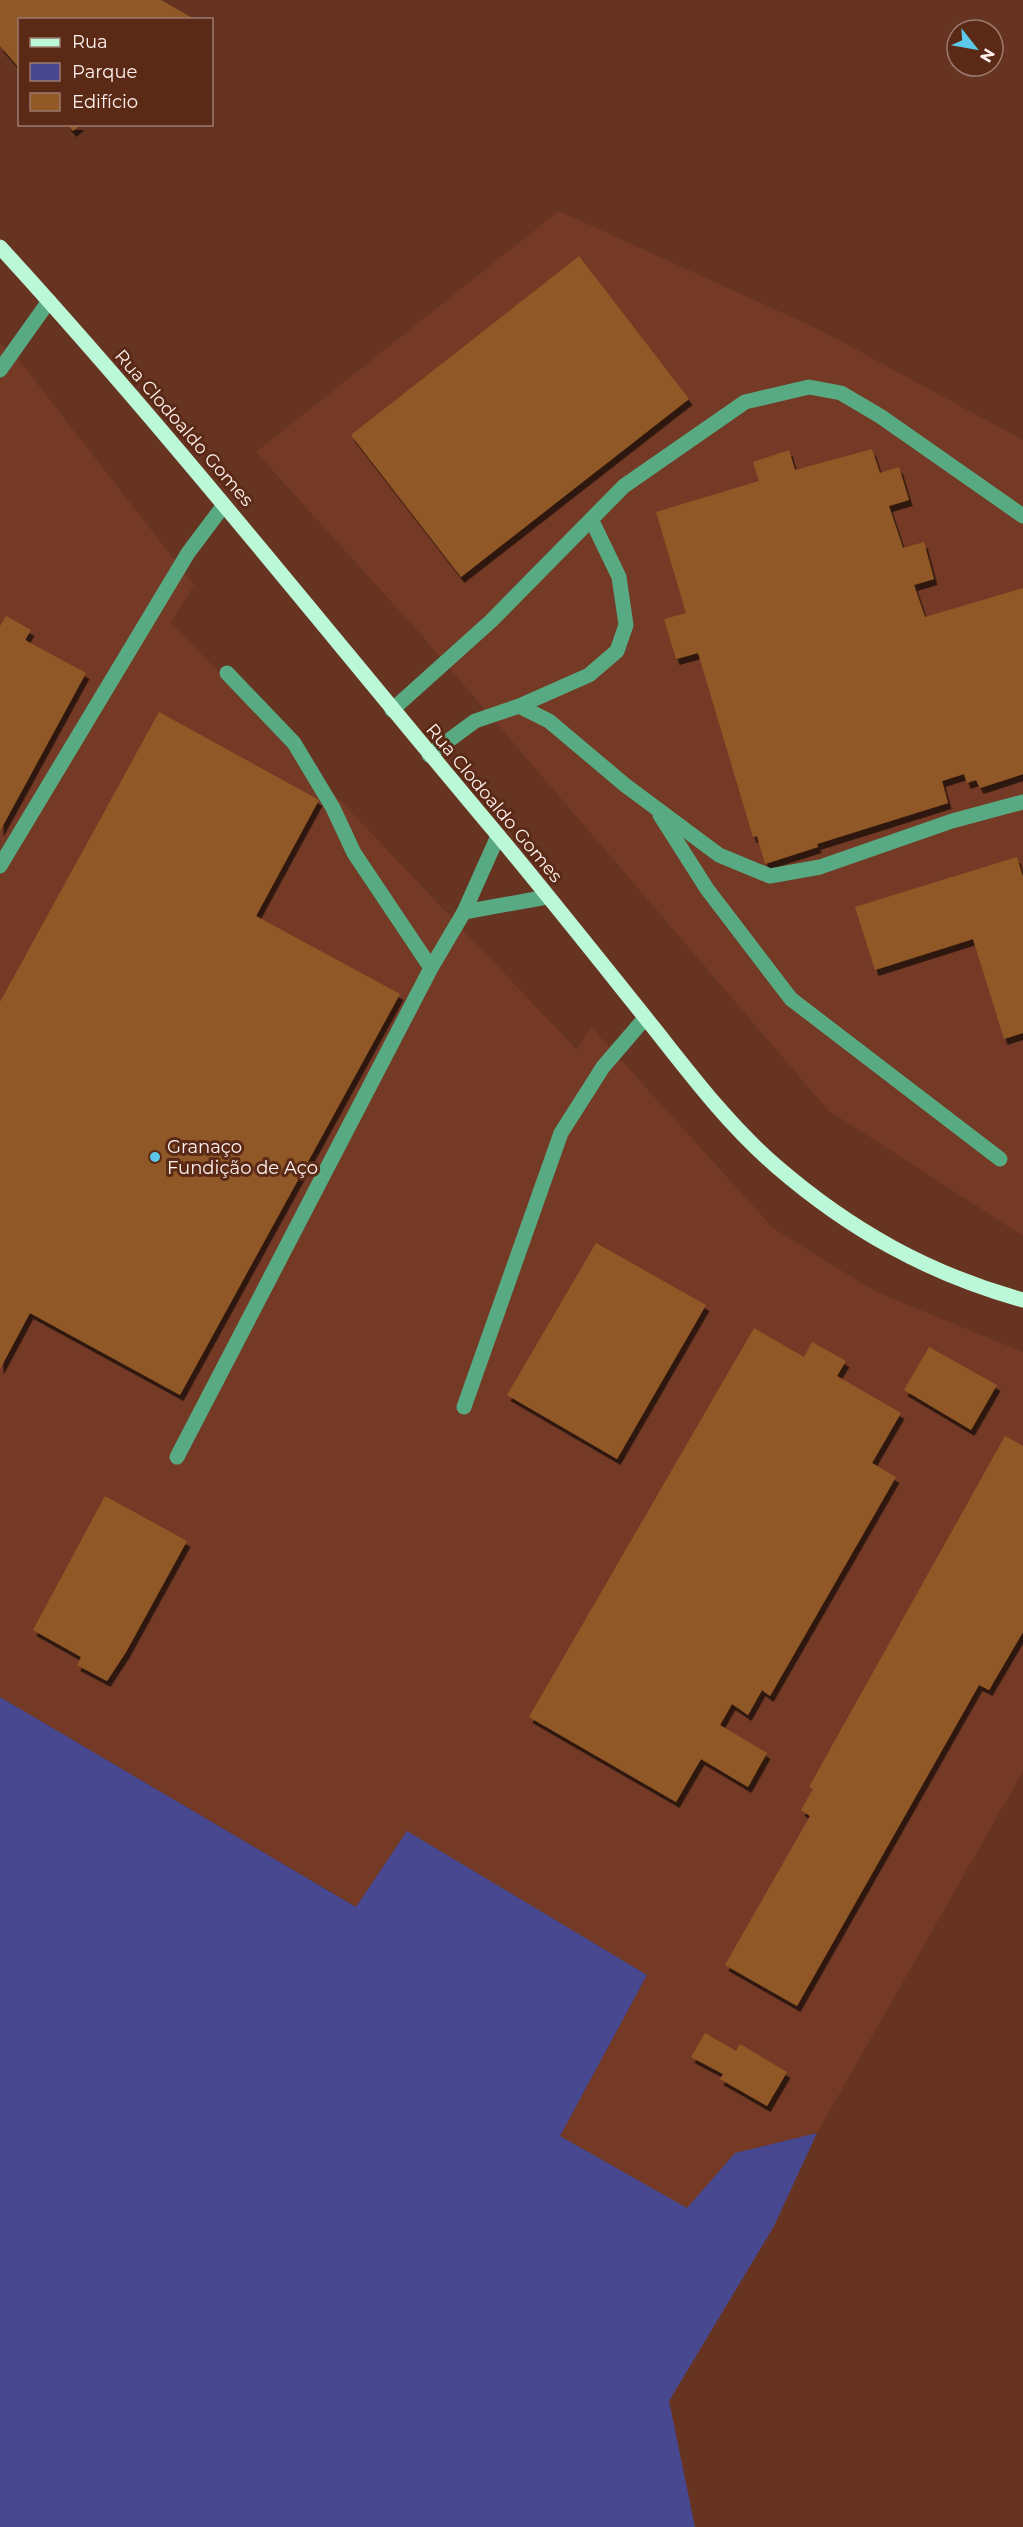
<svg xmlns="http://www.w3.org/2000/svg" width="1023" height="2527" font-family="Montserrat,sans-serif">
<style>
.built{fill:#743a25}
.green{fill:#484891}
.building{fill:#905925;filter:url(#shadow)}
.lines{fill:none;stroke-linecap:round;stroke-linejoin:round}
.minor{stroke:#58aa82;stroke-width:15}
.major{stroke:#bbf8d7;stroke-width:15}
.poi-dot{fill:#5cc7e8;stroke:#5b2a17;stroke-width:2}
.labels{text-anchor:middle;stroke-width:6;stroke-linejoin:round;paint-order:stroke}
.street-label{font-size:18px;fill:#fef1ed;stroke:#5b2a17}
.poi-label{font-size:18px;fill:#fef1ed;stroke:#5b2a17;text-anchor:start}
</style>
<defs>
<filter id="shadow"><feDropShadow dx="3.5" dy="6" stdDeviation="0" flood-color="#0009"/></filter>
</defs>
<rect width="100%" height="100%" fill="#673422"/>
<!-- built -->
<g class="built">
<polygon points="559,211 820,330 1023,440 1023,1236 828,1110 416,629 256,452"/>
<polygon points="0,343 18,359 194,585 171,622 577,1050 591,1027 773,1228 876,1292 1023,1352 1023,1771 817,2133 735,2153 687,2209 560,2136 647,1975 407,1831 357,1907 0,1697"/>
</g>
<!-- green -->
<polygon class="green" points="0,1697 356,1907 407,1831 647,1975 560,2136 687,2208 735,2153 817,2133 774,2226 669,2401 695,2527 0,2527"/>
<!-- building -->
<g class="building">
<polygon points="0,0 161,0 196,20 20,20 20,69 0,46"/>
<polygon points="67,124 81,124 73,131"/>
<polygon points="579,256 689,399 461,577 351,435"/>
<polygon points="872,449 880,473 899,467 909,500 889,506 903,548 924,542 934,579 914,585 925,617 1023,588 1023,774 980,788 976,780 967,783 964,774 942,781 948,803 817,844 818,847 765,864 757,836 753,837 698,653 676,659 664,619 686,613 656,512 759,481 753,462 789,450 795,470"/>
<polygon points="6,616 31,630 25,640 86,673 0,831 0,626"/>
<polygon points="159,712 319,800 256,916 400,994 180,1395 30,1313 0,1369 0,1002"/>
<polygon points="1017,857 1023,877 1023,1033 1004,1039 973,939 875,970 855,907"/>
<polygon points="596,1243 706,1305 617,1459 507,1395"/>
<polygon points="754,1328 804,1357 812,1342 846,1361 837,1376 901,1413 872,1463 896,1477 770,1696 762,1690 748,1715 732,1704 720,1725 767,1753 748,1787 701,1759 676,1802 529,1717"/>
<polygon points="929,1347 997,1385 971,1430 904,1390"/>
<polygon points="1005,1436 1023,1446 1023,1632 989,1690 979,1685 797,2006 725,1965 810,1816 801,1810 813,1789 809,1787"/>
<polygon points="105,1496 187,1541 126,1652 107,1681 77,1665 81,1657 33,1630"/>
<polygon points="705,2033 736,2051 740,2044 787,2072 767,2106 720,2079 723,2074 691,2057"/>
</g>
<g class="lines">
<!-- minor -->
<g class="minor">
<polyline points="0,370 49,301"/>
<polyline points="227,673 294,743 333,808 354,853 431,968"/>
<polyline points="519,706 589,675 617,651 626,625 619,577 592,521"/>
<polyline points="392,710 491,621 624,486 745,402 809,387 841,393 880,416 1023,516"/>
<polyline points="429,755 475,721 519,706 549,721 625,785 719,855 770,876 820,867 952,821 1023,802"/>
<polyline points="660,815 707,889 791,999 1000,1159"/>
<polyline points="0,866 188,553 224,505"/>
<polyline points="464,912 547,897"/>
<polyline points="464,1407 561,1133 603,1067 645,1018"/>
<polyline points="177,1457 431,968 464,912 498,836"/>
</g>
<!-- major -->
<path class="major" d="M0,247C173,436 332,638 497,834C551,899 604,966 657,1032C694,1079 730,1126 776,1166C850,1230 929,1274 1023,1300"/>
</g>
<!-- markers -->
<circle class="poi-dot" cx="155" cy="1157" r="6"/>
<g class="labels">
<!-- street labels -->
<g class="street-label">
<text transform="translate(184 428) rotate(49)" y="6">Rua Clodoaldo Gomes</text>
<text transform="translate(494 803) rotate(50)" y="6">Rua Clodoaldo Gomes</text>
</g>
<!-- poi labels -->
<g class="poi-label">
<text x="167" y="1153">Granaço<tspan x="167" dy="21">Fundição de Aço</tspan></text>
</g>
</g>
<!-- legend -->
<rect x="18" y="18" width="195" height="108" fill="#5b2a17" stroke="#9c7a6d" stroke-width="1.5"/>
<rect x="30" y="38" width="30" height="9" fill="#bbf8d7" stroke="#9c7a6d" stroke-width="1.5"/>
<text x="72" y="48" font-size="18" fill="#fef1ed">Rua</text>
<rect x="30" y="63" width="30" height="18" fill="#484891" stroke="#9c7a6d" stroke-width="1.5"/>
<text x="72" y="78" font-size="18" fill="#fef1ed">Parque</text>
<rect x="30" y="93" width="30" height="18" fill="#905925" stroke="#9c7a6d" stroke-width="1.5"/>
<text x="72" y="108" font-size="18" fill="#fef1ed">Edifício</text>
<!-- north arrow -->
<g transform="translate(975 48) rotate(121)"><circle r="28" fill="#5b2a17" stroke="#9c7a6d" stroke-width="1.5"/>
<path d="M0-4.5L10 22L0 15L-10 22Z" fill="#5cc7e8"/>
<text y="-9" font-size="16" font-weight="bold" text-anchor="middle" fill="#fef1ed">N</text>
</g>
</svg>
